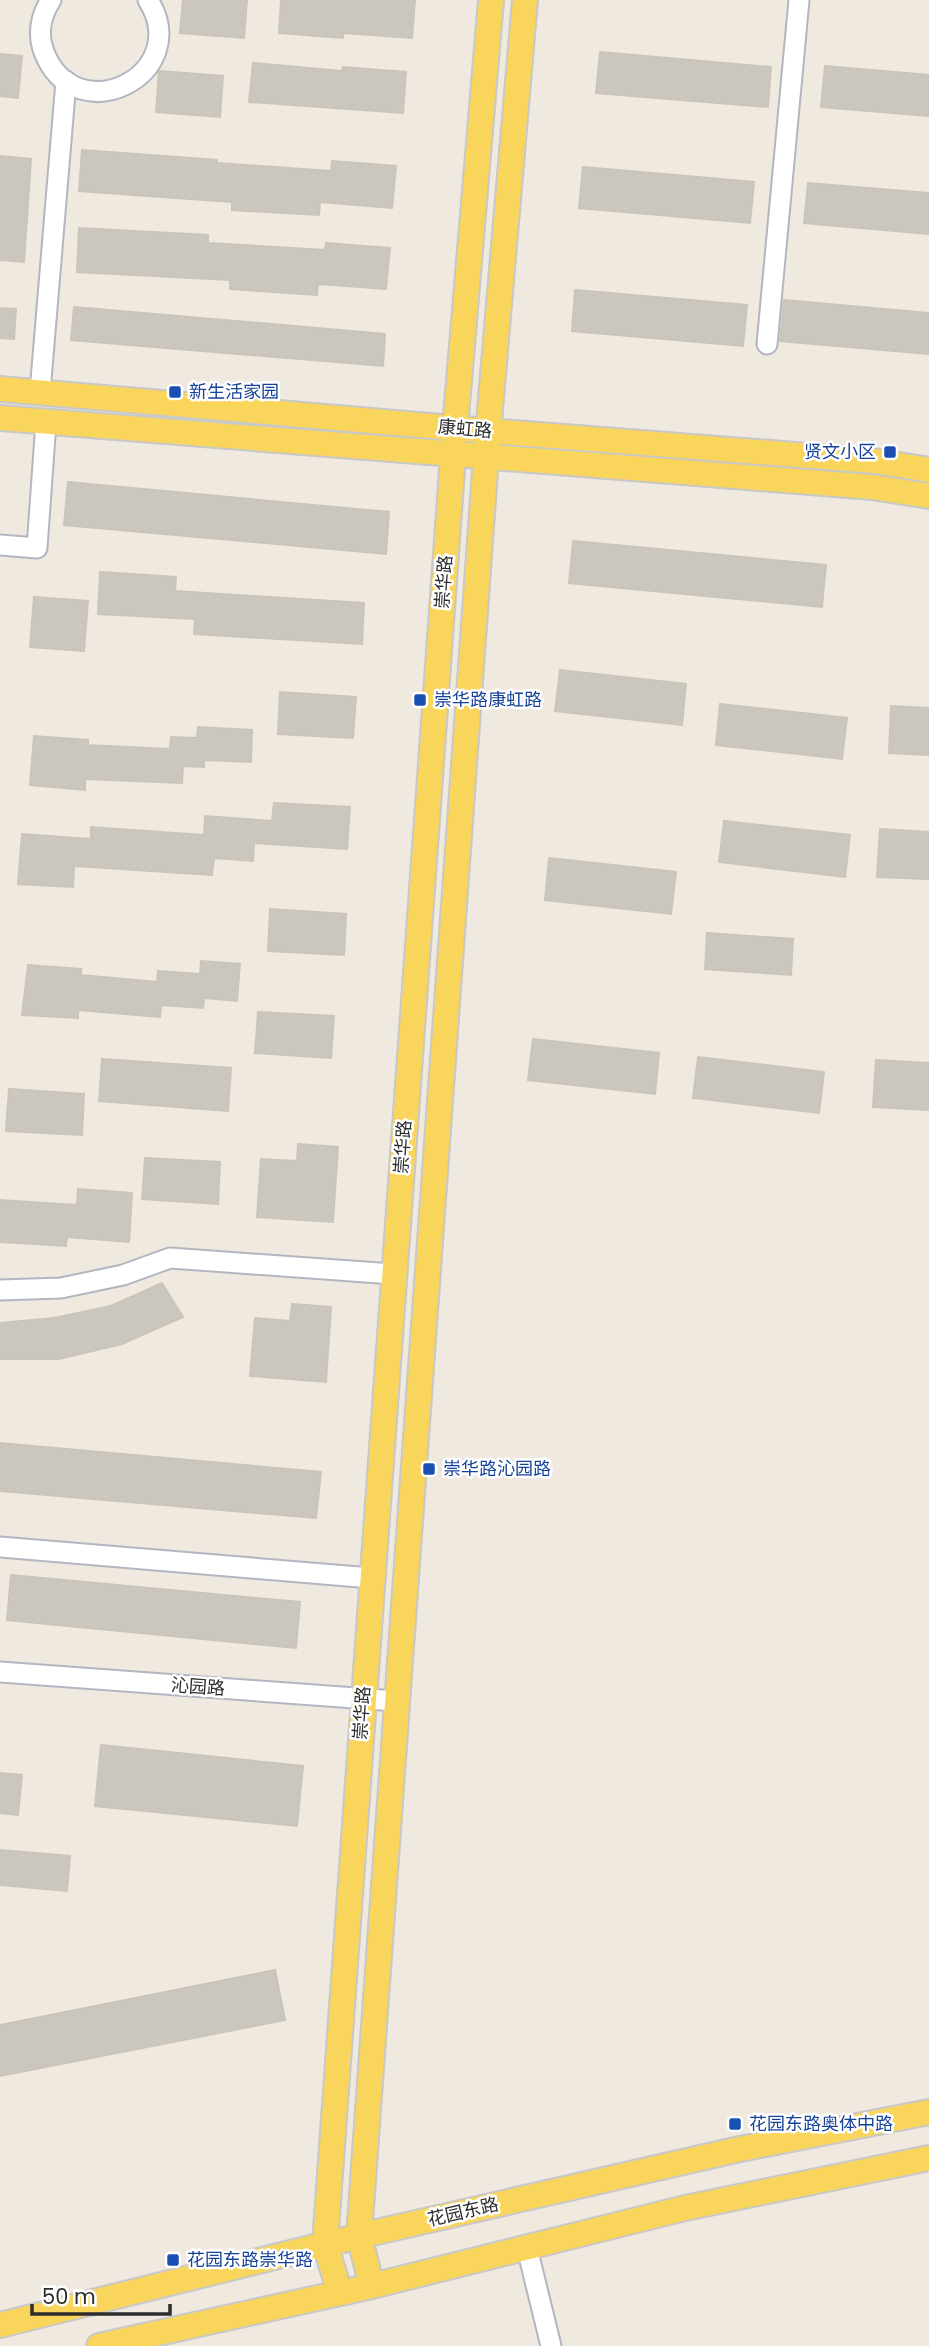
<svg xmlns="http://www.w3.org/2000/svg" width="929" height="2346" font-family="Poppins,'Noto Sans SC',sans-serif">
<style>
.building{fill:#cbc7be;stroke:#cbc5b9;stroke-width:2}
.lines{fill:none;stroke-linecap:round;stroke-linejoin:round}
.minor-casing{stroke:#b3b6c1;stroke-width:23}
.major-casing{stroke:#c8c8c8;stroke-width:28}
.minor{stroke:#fff;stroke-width:19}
.major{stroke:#f9d65b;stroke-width:24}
.transit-dot{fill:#1a4fb4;stroke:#fff;stroke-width:2.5}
.labels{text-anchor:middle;stroke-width:5;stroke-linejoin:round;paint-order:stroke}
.transit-label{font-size:18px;fill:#164399;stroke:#fff;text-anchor:start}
.street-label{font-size:18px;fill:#2d2d2d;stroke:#fff}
</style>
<rect width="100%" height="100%" fill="#efe9e0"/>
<!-- building -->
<g class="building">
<polygon points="183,0 247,0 244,38 180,33"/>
<polygon points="281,0 415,0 412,38 343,33 343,38 279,33"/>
<polygon points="600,52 771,67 768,107 596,93"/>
<polygon points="0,54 22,56 18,98 0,96"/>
<polygon points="253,63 342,71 343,67 406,72 403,113 249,102"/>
<polygon points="825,66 929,75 929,116 821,107"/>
<polygon points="159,71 223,76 220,117 156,112"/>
<polygon points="82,150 217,160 217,163 331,171 332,161 396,166 392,208 320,202 319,215 232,210 232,202 79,191"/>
<polygon points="0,156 31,159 24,262 0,260"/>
<polygon points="583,167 754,182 750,223 579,208"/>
<polygon points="808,183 929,193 929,234 804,223"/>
<polygon points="79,228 208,235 208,243 325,250 326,243 390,248 386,289 318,284 317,295 230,289 230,280 77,272"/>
<polygon points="575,290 747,305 743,346 572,331"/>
<polygon points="784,300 929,313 929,354 780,341"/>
<polygon points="74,307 385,334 383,366 71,340"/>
<polygon points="0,308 16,309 14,339 0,338"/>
<polygon points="68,482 389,512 386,554 64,525"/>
<polygon points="573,541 826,565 822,607 569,583"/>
<polygon points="100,572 176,577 175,591 364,603 362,644 194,634 195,619 98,614"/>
<polygon points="34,597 88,601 84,651 30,647"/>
<polygon points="560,670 686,684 682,725 555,711"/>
<polygon points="280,692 356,697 353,738 278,734"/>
<polygon points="720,704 847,718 842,759 716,745"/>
<polygon points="891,706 929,708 929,755 889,753"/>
<polygon points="198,727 252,730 251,762 204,760 204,767 183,766 182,783 85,779 85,790 30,785 34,736 88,740 88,745 170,749 171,737 197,738"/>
<polygon points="274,803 350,807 347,849 254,843 253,861 214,858 212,875 74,866 73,887 18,884 22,834 91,839 91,827 204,835 205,816 272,821"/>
<polygon points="724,821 850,835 845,877 719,862"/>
<polygon points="880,829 929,832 929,879 877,877"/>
<polygon points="549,858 676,872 671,914 545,900"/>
<polygon points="270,909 346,914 344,955 268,951"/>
<polygon points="707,933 793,939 791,975 705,969"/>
<polygon points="201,961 240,964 237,1001 204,998 203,1008 161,1005 160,1017 78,1010 78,1018 22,1015 28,965 81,969 81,975 157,982 158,971 200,974"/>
<polygon points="258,1012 334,1016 331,1058 255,1053"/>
<polygon points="533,1039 659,1053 655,1094 528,1080"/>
<polygon points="698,1057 824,1072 819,1113 693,1098"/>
<polygon points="102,1059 231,1068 228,1111 99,1101"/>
<polygon points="876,1060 929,1063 929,1110 873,1107"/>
<polygon points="9,1089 84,1094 82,1135 6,1131"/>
<polygon points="298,1144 338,1147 333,1222 257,1217 261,1159 297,1161"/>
<polygon points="145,1158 220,1162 218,1204 142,1199"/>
<polygon points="78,1189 132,1193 129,1242 67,1237 66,1246 0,1242 0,1200 77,1205"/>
<polygon points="162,1283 183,1317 122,1344 59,1359 0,1359 0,1323 54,1318 111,1306"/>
<polygon points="292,1304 331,1307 326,1382 250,1376 255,1318 290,1321"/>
<polygon points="0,1443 321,1472 316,1518 0,1491"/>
<polygon points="11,1575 300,1602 296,1648 7,1620"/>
<polygon points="101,1745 303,1766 297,1826 95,1806"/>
<polygon points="0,1773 22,1775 18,1815 0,1813"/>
<polygon points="0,1850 70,1856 67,1891 0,1885"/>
<polygon points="275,1970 285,2020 0,2076 0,2025"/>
</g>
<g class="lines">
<defs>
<g id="minor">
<path d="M51,0C41,15 37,34 44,52C76,134 195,74 148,0"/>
<polyline points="767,344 799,0"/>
<polyline points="40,392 66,81"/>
<polyline points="0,545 37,548 46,422"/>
<polyline points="0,1290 61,1288 123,1275 170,1258 393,1274"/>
<polyline points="0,1547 371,1578"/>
<polyline points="0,1672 396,1701"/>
<polyline points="527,2248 551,2346"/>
</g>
<g id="major">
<polyline points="0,389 488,431 874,461 929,470"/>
<polyline points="0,418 872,487 929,496"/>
<polyline points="372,2286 359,2236 486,457 525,0"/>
<polyline points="340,2293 325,2244 455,428 491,0"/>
<polyline points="0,2325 359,2236 740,2149 929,2112"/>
<polyline points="99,2346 372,2286 685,2208 929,2158"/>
</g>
</defs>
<!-- minor casing -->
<use href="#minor" class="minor-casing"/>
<!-- major casing -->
<use href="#major" class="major-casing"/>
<!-- minor -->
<use href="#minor" class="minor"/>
<!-- major -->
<use href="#major" class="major"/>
</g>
<!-- markers -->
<g class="transit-dot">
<rect x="168" y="385" width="14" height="14" rx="3.5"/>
<rect x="883" y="445" width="14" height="14" rx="3.5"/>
<rect x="413" y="693" width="14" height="14" rx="3.5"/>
<rect x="422" y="1462" width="14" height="14" rx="3.5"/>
<rect x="728" y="2117" width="14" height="14" rx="3.5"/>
<rect x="166" y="2253" width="14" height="14" rx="3.5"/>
</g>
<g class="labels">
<!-- transit labels -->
<g class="transit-label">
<text x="189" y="398">新生活家园</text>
<text x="876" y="458" text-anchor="end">贤文小区</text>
<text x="434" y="706">崇华路康虹路</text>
<text x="443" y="1475">崇华路沁园路</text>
<text x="749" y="2130">花园东路奥体中路</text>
<text x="187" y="2266">花园东路崇华路</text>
</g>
<!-- street labels -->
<g class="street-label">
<text transform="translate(465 429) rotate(5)" y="6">康虹路</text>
<text transform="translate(444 582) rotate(-86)" y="6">崇华路</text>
<text transform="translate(403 1147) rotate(-86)" y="6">崇华路</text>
<text transform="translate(198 1687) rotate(4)" y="6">沁园路</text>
<text transform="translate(362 1713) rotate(-86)" y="6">崇华路</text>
<text transform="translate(463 2212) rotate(-13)" y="6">花园东路</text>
</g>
</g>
<!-- scale -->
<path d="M32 2304v10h138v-10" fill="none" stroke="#2d2d2d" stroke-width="3.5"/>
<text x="42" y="2304" font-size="21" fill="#2d2d2d" stroke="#ffffff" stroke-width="5" paint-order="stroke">50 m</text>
</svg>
